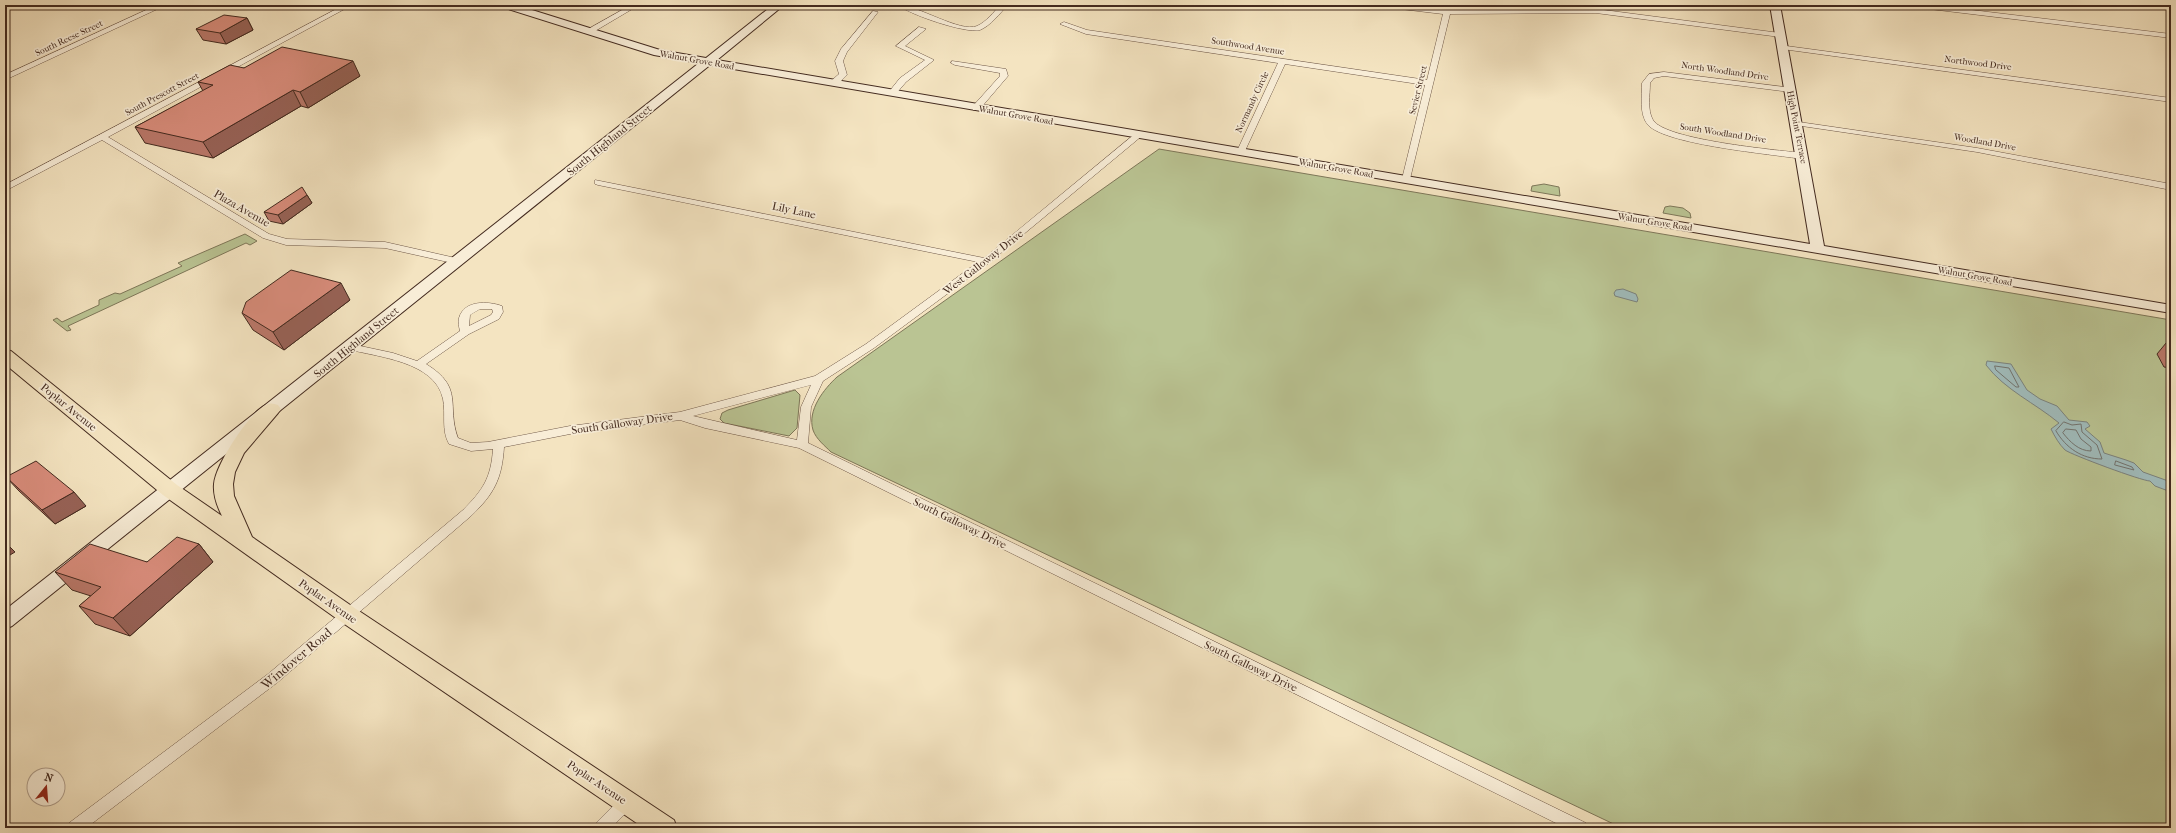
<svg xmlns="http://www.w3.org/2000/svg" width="2176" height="833" font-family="'IM FELL French Canon',serif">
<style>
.green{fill:#bac493;stroke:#7e7759}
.water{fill:#a0bcbc;stroke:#7b827d}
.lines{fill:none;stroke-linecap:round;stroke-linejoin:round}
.shore{stroke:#72736e;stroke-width:1}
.street-casing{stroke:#6f5848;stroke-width:1}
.secondary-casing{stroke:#432a1f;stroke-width:2}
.primary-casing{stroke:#432a1f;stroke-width:2}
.street{fill:#f8edd7;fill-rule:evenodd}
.secondary{fill:#f8edd7;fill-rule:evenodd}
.primary{fill:#f4e4c1;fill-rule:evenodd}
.wall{fill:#ba786a;stroke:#432a1f}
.shaded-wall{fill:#976256;stroke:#432a1f}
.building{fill:#d88c7b;stroke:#432a1f}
.labels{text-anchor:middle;stroke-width:3.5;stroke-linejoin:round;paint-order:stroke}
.far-street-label{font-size:9px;fill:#432a1f;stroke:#f8edd7}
.street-label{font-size:11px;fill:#432a1f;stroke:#f8edd7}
.near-street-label{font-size:13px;fill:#432a1f;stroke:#f8edd7}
</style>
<rect width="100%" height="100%" fill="#f4e4c1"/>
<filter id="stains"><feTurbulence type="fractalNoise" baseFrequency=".005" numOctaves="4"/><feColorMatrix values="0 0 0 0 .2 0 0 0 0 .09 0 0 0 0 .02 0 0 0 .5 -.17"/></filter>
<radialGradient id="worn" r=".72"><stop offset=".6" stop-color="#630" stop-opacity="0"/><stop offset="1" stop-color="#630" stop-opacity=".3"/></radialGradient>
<!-- green -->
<g class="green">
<path d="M1159,149L2171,320V828H1622L831,452C825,446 816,439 813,430C807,410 824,389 837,377Z"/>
<polygon points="1544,184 1559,187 1560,196 1531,191 1532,186"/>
<polygon points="1670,206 1683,208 1690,213 1691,218 1663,213 1665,207"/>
<polygon points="245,234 257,241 250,245 246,243 68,326 71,330 67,331 53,320 57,318 62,322 99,305 99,300 115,293 120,294 182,266 178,263"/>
<polygon points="795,390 800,395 797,428 789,436 724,423 720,419 722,413 728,410"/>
</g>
<!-- water -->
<g class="water">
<polygon points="1623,289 1636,294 1638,299 1637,302 1615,296 1614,293 1616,290"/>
<path d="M1987,361L2011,364L2027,390L2040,399L2057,406L2069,420L2087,422L2090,426L2085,429L2100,442L2104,453L2126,460L2134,463L2143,472L2171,482V492L2155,486L2150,481C2142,481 2072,455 2065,450C2059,444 2055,437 2051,429L2059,423C2035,403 2005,390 1986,365Z"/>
</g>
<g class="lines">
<!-- shore -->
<g class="shore">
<polygon points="1995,366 2009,368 2019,387 2016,387 1996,370"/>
<path d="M2064,422L2072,425L2081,424L2082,432L2097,445L2102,459C2082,459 2066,448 2056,431Z"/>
<path d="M2066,429L2076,430L2081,439L2091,447V451C2079,451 2070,442 2063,433Z"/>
<polygon points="2116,461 2132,467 2134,470 2115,465"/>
</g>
<defs>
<g id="street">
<polygon points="157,5 166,5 5,80 5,75"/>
<polygon points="344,5 352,5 108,137 269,234 287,239 385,242 460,259 462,261 460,263 457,264 385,248 286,245 263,238 102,140 5,191 5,185"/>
<polygon points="631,5 639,5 590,34 583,32"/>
<path d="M898,5C918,5 960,33 977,26C986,22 994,12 1000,5H1007C1001,13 990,26 980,30C966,34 908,14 898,5Z"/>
<polygon points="1381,5 1403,5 1444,10 1446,5 1452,5 1451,10 1596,9 1780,33 1784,35 1780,37 1596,13 1450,14 1410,179 1406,182 1402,179 1425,85 1285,64 1245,151 1241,154 1237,151 1278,63 1086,34 1060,24 1064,22 1087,30 1427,80 1443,14 1384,7"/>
<polygon points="1910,5 1930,5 2171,34 2171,38 1913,7"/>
<polygon points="873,11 878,12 847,52 843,61 847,75 837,85 831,85 831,81 839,74 835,61 841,49"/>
<polygon points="919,27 926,29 905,46 934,60 906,82 895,95 889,95 888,93 900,78 925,60 896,46"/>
<polygon points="1779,45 2171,98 2171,102 1782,49 1779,49"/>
<polygon points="952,61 1006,69 1008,76 979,110 973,110 973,106 1000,76 1000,73 955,65 951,63"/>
<path d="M1664,72L1793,88V92H1790L1664,76L1654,78L1650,83C1650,95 1647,110 1653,120C1665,140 1776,150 1802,153L1806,156L1802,159C1771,154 1667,145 1648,125C1639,115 1642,95 1642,83L1649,74Z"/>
<polygon points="1792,121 1977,148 2171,184 2171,190 1977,152 1795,125 1791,123"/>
<path d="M1136,133H1142L1143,135L989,263L874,348L823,381L811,407L808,443L1586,823L1589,828H1566L799,448L705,428L680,420L570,434L504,447C502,479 494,494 471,516L278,682L86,828H66L69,823L268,674L463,510C483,490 491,478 493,449L471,451L449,444C441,430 446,414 443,399C435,361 377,357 347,349L346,347L347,345L351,344L393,353L417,361L460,331C459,327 458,322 459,318C464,300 488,301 502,306L503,312L499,319L469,334L426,364C465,388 446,405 458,438L471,443L488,442L570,426L680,412L815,376L866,344L978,262L598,185L595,184V180L984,258ZM480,309H492L493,312L491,315L469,326L470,315ZM811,385L801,407L797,440L693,416Z"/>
<polygon points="627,795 632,797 634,802 632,807 611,828 593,828 596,823 622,797"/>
</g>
<polygon id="secondary" points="501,5 516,5 660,50 706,58 773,5 784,5 717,60 1810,244 1770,5 1780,5 1824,246 2171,305 2171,313 710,65 12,626 5,629 5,610 699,63 654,55 502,7"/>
<path id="primary" d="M5,350L11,351L177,485L222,516C217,506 213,495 214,484C216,464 249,413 266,405C271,402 274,404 278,405L281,409L278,413L244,453L235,472L233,484L234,496L252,537L356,609L674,820L677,828H644L340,621L163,495L5,364Z"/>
</defs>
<!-- street casing -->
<use href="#street" class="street-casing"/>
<!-- secondary casing -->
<use href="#secondary" class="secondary-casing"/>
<!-- primary casing -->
<use href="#primary" class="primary-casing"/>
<!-- street -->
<use href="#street" class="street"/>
<!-- secondary -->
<use href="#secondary" class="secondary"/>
<!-- primary -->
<use href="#primary" class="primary"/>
</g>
<!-- wall -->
<g class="wall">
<polygon points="247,18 253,30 226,44 203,40 196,29"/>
<polygon points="244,68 360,76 308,108 301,106 213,158 145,143 135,127 203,91 198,82"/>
<polygon points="307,195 312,203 283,224 269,221 264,212"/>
<polygon points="350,300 284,350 253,330 242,313"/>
<polygon points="2171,337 2171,368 2164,367 2157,354"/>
<polygon points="6,477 86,506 55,524 19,491"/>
<polygon points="199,544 213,562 130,636 95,624 79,606 91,596 72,590 55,572 147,562"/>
</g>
<!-- shaded-wall -->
<g class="shaded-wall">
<polygon points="247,18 253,30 226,44 220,33"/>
<polygon points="353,61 360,76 308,108 300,92"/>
<polygon points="293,90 301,106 213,158 203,142"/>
<polygon points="307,195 312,203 283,224 278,215"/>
<polygon points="341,283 350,300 284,350 273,332"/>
<polygon points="74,492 86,506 55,524 42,510"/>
<polygon points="5,542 15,552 5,558"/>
<polygon points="199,544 213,562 130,636 113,618"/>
</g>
<!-- building -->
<g class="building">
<polygon points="224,15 247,18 220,33 196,29"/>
<polygon points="282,47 353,61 300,92 293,90 203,142 135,127 213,85 198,82 230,65 244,68"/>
<polygon points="302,187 307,195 278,215 264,212"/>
<polygon points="291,270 341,283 273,332 242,313 246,302"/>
<polygon points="36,461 74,492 42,510 6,477"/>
<polygon points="177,537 199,544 113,618 79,606 101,587 55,572 90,544 147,562"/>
</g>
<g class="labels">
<!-- far-street labels -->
<g class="far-street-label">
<text transform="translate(69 38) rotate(-25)" y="3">South Reese Street</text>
<text transform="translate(1248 46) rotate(9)" y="3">Southwood Avenue</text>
<text transform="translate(697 60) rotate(10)" y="3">Walnut Grove Road</text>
<text transform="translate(1978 63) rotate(7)" y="3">Northwood Drive</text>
<text transform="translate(1725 71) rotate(8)" y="3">North Woodland Drive</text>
<text transform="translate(1418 90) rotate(-76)" y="3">Sevier Street</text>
<text transform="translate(162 94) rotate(-28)" y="3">South Prescott Street</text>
<text transform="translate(1252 102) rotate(-65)" y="3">Normandy Circle</text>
<text transform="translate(1016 115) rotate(10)" y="3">Walnut Grove Road</text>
<text transform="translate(1797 127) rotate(79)" y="3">High Point Terrace</text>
<text transform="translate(1723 133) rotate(9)" y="3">South Woodland Drive</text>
<text transform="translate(1985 142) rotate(10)" y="3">Woodland Drive</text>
<text transform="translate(1336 168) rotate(10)" y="3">Walnut Grove Road</text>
<text transform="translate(1655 222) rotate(9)" y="3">Walnut Grove Road</text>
<text transform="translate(1975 276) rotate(10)" y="3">Walnut Grove Road</text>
</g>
<!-- street labels -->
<g class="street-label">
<text transform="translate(609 140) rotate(-39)" y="4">South Highland Street</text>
<text transform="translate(242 208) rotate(30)" y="4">Plaza Avenue</text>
<text transform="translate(794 210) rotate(12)" y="4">Lily Lane</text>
<text transform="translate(983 262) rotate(-38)" y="4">West Galloway Drive</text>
<text transform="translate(356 342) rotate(-39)" y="4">South Highland Street</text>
<text transform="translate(69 407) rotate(39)" y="4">Poplar Avenue</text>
<text transform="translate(622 423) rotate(-8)" y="4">South Galloway Drive</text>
<text transform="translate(960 523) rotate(26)" y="4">South Galloway Drive</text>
<text transform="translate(328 601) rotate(35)" y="4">Poplar Avenue</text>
<text transform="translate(1251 666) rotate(26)" y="4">South Galloway Drive</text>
<text transform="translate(597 782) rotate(34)" y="4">Poplar Avenue</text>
</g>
<!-- near-street labels -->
<g class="near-street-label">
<text transform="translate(296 658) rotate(-40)" y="5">Windover Road</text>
</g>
</g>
<!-- margin -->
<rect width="2176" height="833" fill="none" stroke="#f4e4c1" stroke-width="20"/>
<rect x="6" y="6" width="2164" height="821" fill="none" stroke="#432a1f" stroke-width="2"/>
<rect x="10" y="10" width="2156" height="813" fill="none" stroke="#432a1f"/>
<!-- north arrow -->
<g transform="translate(46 787) rotate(17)"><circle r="19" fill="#f8edd7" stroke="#b09f8d"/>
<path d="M0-3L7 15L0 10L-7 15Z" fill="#8f2418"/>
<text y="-6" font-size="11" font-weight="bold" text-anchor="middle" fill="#432a1f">N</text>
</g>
<rect width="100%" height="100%" filter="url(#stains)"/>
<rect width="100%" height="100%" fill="url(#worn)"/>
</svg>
